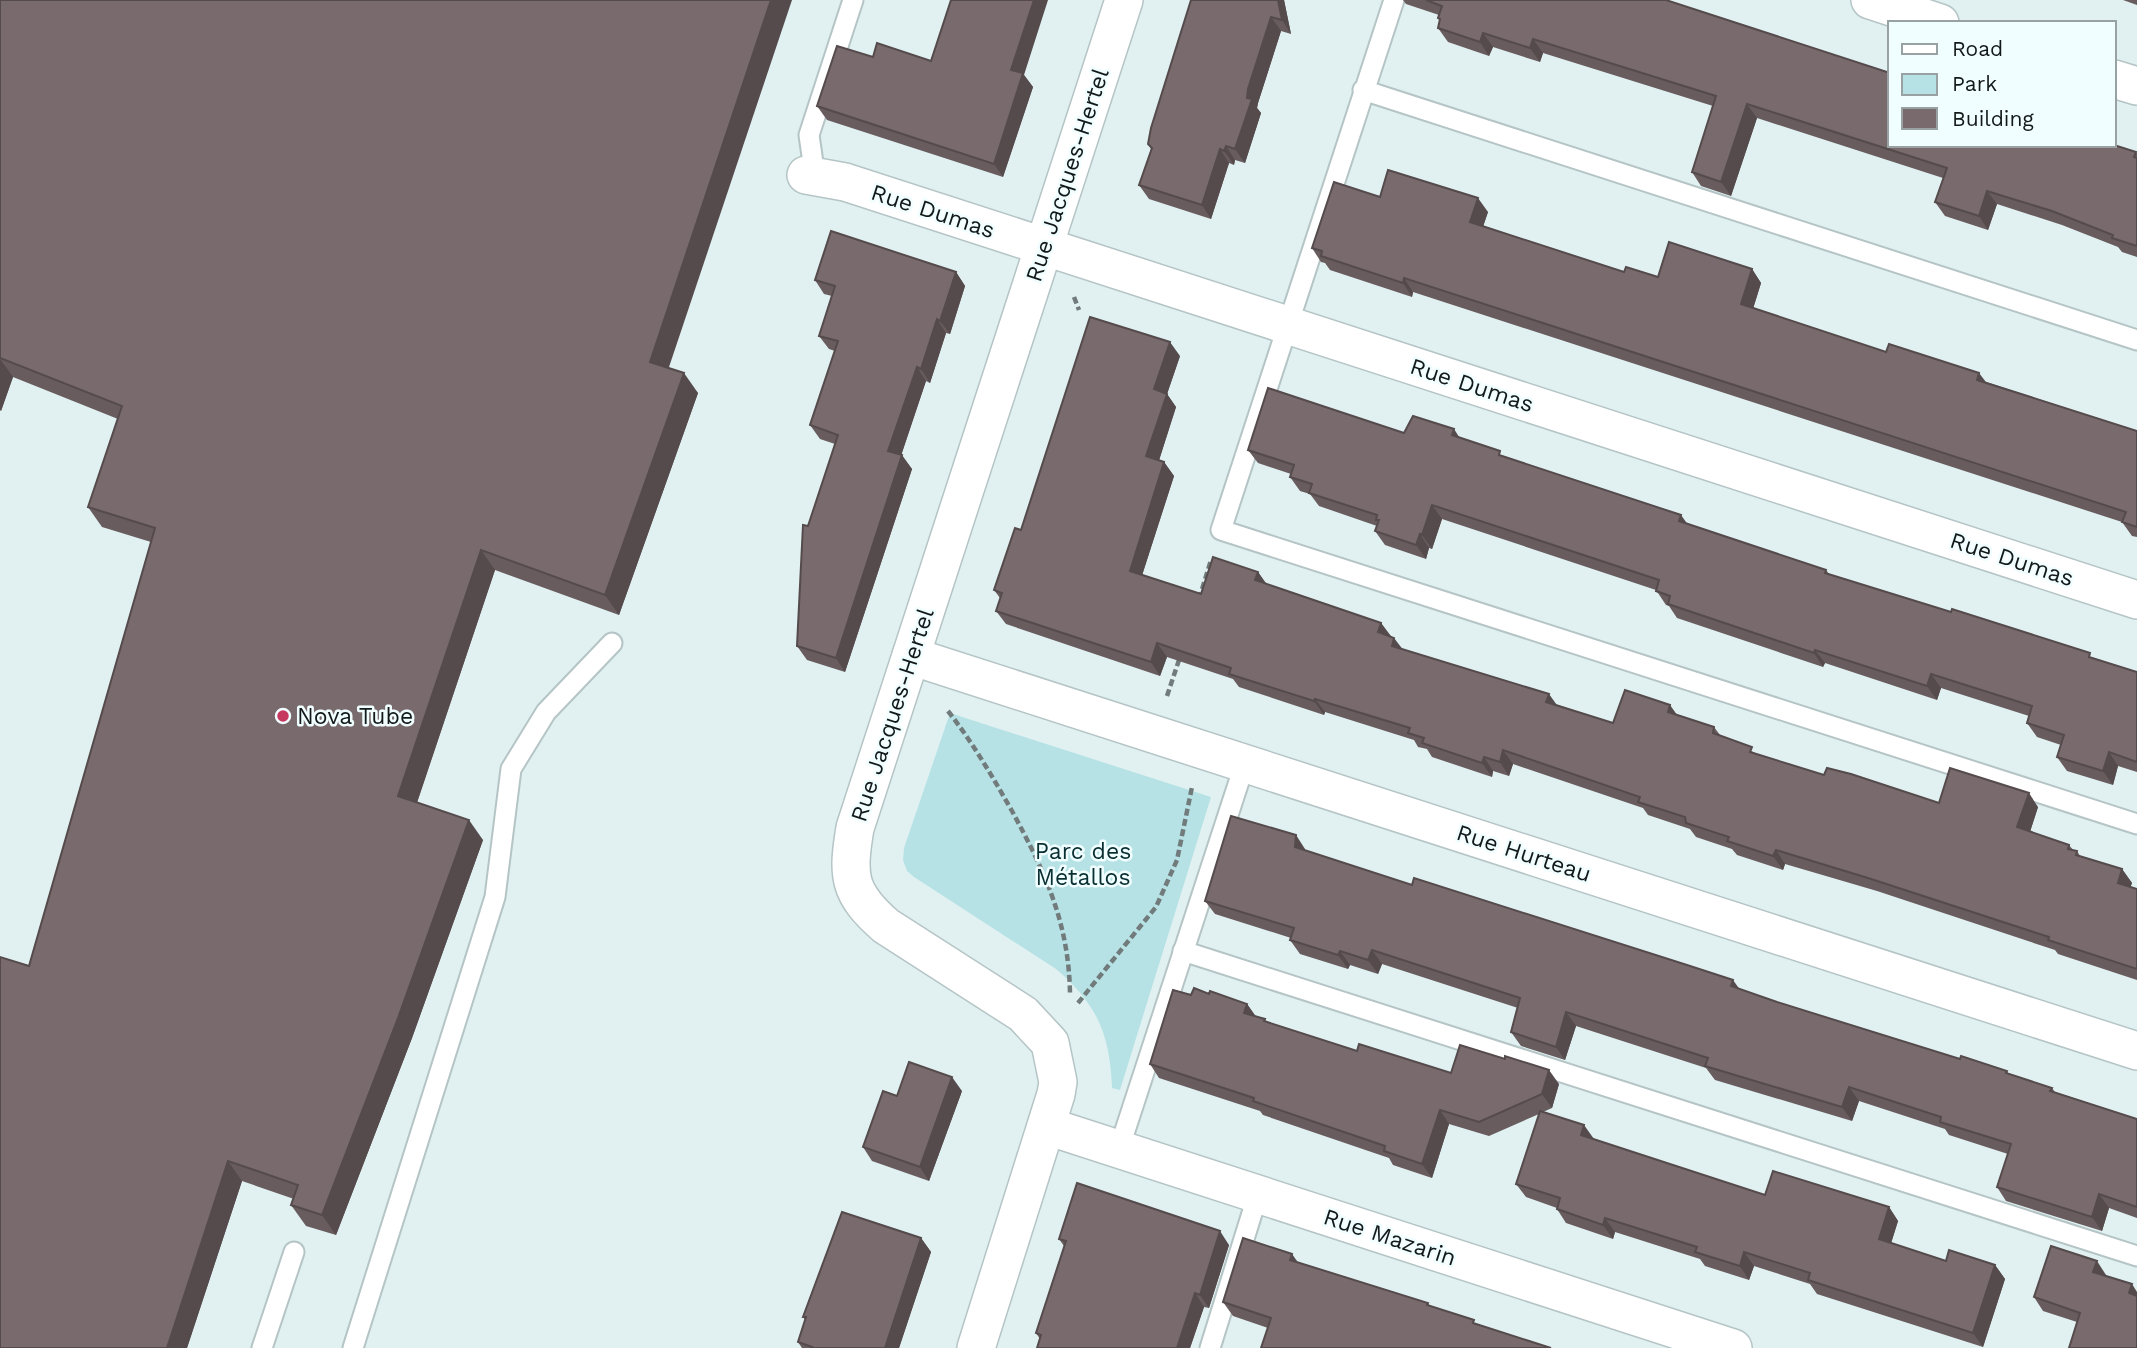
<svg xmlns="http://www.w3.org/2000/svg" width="2137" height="1348" font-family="'Work Sans',sans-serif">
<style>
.park{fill:#b7e2e5}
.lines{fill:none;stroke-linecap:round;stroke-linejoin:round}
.service-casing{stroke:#b5c4c5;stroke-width:23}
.minor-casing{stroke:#b5c4c5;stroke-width:40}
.path{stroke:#717b7c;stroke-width:4.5;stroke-dasharray:7 3.5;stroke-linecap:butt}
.service{stroke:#fff;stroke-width:19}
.minor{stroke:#fff;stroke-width:37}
.wall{fill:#685c5e}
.shaded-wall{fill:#554b4c}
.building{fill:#796b6d;stroke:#554b4c;stroke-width:2}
.poi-dot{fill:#c7385f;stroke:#f1feff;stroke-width:2.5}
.labels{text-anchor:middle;stroke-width:5;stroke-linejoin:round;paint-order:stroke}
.street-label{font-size:23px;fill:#131919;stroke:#f1feff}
.poi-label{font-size:23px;fill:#131919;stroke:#f1feff;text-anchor:start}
.park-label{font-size:23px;fill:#0a2f32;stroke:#f1feff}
</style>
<rect width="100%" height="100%" fill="#e1f1f2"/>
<!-- park -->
<path class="park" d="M950,713L1211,797L1120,1090L1112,1088C1110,1034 1097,1004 1056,969L914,877L907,871L903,860L904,848Z"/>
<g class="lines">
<defs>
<g id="service">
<polyline points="1394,0 1221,530 2137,824"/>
<polyline points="1363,90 2137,340"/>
<polyline points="815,177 809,135 853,0"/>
<polyline points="1183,951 2137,1256"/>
<polyline points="1119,1149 1245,763"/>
<polyline points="262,1348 294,1252"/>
<polyline points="353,1348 495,897 511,769 546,712 612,643"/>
<polyline points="1210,1348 1258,1194"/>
</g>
<g id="minor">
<polyline points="1870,0 1940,23"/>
<polyline points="2114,79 2137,86"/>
<polyline points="806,175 845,182 2137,600"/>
<polyline points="911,656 2137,1051"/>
<polyline points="1047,1126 1733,1348"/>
<path d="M976,1348L1056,1094L1058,1082L1050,1043L1023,1014L886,926C848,893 847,876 855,828L1124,0"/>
</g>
</defs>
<!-- service casing -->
<use href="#service" class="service-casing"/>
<!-- minor casing -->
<use href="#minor" class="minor-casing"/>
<!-- path -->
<g class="path">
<polyline points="1074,297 1079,310"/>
<polyline points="1199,599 1211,560"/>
<polyline points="1167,696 1180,657"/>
<path d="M948,711C973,743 992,776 1012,811C1045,872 1069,923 1070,994"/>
<polyline points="1078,1003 1156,907 1177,860 1192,787"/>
</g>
<!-- service -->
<use href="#service" class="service"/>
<!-- minor -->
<use href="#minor" class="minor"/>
</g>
<!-- wall -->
<g class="wall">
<polygon points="0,0 669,368 698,393 619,615 495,570 417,803 483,840 412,1038 336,1235 306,1226 291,1205 294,1199 242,1181 187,1348 0,1348 29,966 151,542 102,527 88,507 118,419 13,377 1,411 0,410"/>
<polygon points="1191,0 1284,0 1291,34 1281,31 1258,103 1257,108 1261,113 1245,163 1235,160 1234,165 1229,163 1211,219 1149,199 1139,185 1151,149 1148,144"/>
<polygon points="1403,0 1666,0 1890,145 2137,153 2137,257 2122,252 2118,247 2062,225 1997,204 1988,230 1945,216 1935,202 1943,178 1757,118 1731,196 1701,186 1692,172 1713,106 1543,53 1540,62 1493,47 1489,56 1448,42 1438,28 1440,21 1438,18 1439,15 1406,4"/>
<polygon points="2123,0 2137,0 2137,5"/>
<polygon points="873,57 931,61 1024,75 1033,87 1003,177 827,120 817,106"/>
<polygon points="1380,197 1488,212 1483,226 1624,272 1658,277 1752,269 1761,283 1753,309 1886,352 1986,382 2137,431 2137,537 2132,536 2122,522 1413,292 1412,297 1330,270 1325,263 1321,262 1312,248"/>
<polygon points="956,272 965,286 950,334 946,333 930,383 926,381 901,455 912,469 845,672 807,660 797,646 808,526 835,444 820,439 810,425 835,351 829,349 819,336 832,296 824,294 815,280"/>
<polygon points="1180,356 1167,394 1176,407 1159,460 1164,462 1174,476 1142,575 1201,594 1258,572 1266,584 1381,623 1391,636 1402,649 1558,705 1613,723 1677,715 1714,727 1720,735 1757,754 1824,775 1939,803 2038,807 2030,832 2069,845 2073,850 2077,851 2080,856 2122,869 2132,883 2130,887 2137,889 2137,980 2058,954 2055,950 1877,891 1785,864 1783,870 1737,855 1732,849 1696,837 1690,829 1648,815 1643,808 1513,764 1509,776 1493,771 1492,777 1432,757 1427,749 1418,747 1414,740 1325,712 1324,715 1239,687 1233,679 1167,657 1160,676 1006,624 996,611 1000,598 994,590 1021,530"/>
<polygon points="1404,433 1460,438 1504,457 1688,524 1826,570 1829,574 2137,672 2137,772 2118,766 2113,785 2067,771 2057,757 2061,745 2037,737 2027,723 2029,716 1941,688 1937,700 1825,663 1823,667 1677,618 1669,606 1666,605 1656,590 1442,519 1432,549 1429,548 1426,559 1385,545 1375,531 1377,526 1319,506 1310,494 1300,491 1290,477 1291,474 1258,463 1248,450"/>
<polygon points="1305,849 1305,851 1739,989 1777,1002 1960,1059 2007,1071 2008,1074 2052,1088 2055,1092 2137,1119 2137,1218 2109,1208 2102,1231 2006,1201 1997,1187 2008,1154 1949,1135 1945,1129 1859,1101 1852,1121 1715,1080 1706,1068 1576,1026 1565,1060 1521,1046 1511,1032 1518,1008 1382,964 1378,974 1350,965 1348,969 1300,954 1290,940 1291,938 1215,914 1205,901"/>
<polygon points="1191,995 1247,1004 1256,1017 1265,1019 1266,1022 1357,1051 1451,1073 1559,1084 1552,1108 1543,1112 1593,1139 1765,1195 1889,1207 1898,1221 1891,1243 1946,1261 1995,1265 2005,1279 1983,1347 1817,1294 1810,1284 1754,1266 1749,1280 1705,1266 1700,1259 1615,1232 1613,1239 1566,1223 1557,1209 1557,1208 1526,1197 1516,1184 1539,1114 1489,1136 1449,1124 1432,1178 1393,1165 1389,1158 1263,1115 1260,1111 1159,1078 1150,1064"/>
<polygon points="962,1091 929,1181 872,1161 863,1147"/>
<polygon points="921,1238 931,1252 899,1348 802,1348 798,1342 805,1320 803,1317"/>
<polygon points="1059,1239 1229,1245 1209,1308 1204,1307 1190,1348 1037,1348 1040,1339 1036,1333 1064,1246"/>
<polygon points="1298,1262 1428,1303 1430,1306 1268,1328 1233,1316 1223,1302"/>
<polygon points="2106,1275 2077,1322 2043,1311 2034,1297"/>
</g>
<!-- shaded-wall -->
<g class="shaded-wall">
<polygon points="771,0 792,0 664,382 650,362"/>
<polygon points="1034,0 1048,0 1024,75 1033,87 1003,177 994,164 1011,70"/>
<polygon points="1278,0 1284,0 1291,34 1282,20"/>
<polygon points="1271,17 1281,31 1258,103 1257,108 1261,113 1245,163 1235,149 1248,89"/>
<polygon points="1483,33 1493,47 1489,56 1480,42"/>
<polygon points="1533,39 1543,53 1540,62 1530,48"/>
<polygon points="1747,104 1757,118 1731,196 1721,182"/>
<polygon points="1226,146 1235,160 1234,165 1224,151"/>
<polygon points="1220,149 1229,163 1211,219 1202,205"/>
<polygon points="1987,191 1997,204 1988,230 1979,216"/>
<polygon points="1478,198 1488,212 1480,236 1470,222"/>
<polygon points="1752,269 1761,283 1750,318 1741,304"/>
<polygon points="956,272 965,286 950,334 940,321"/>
<polygon points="1404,278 1413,292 1412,297 1403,283"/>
<polygon points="937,319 946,333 930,383 921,369"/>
<polygon points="1170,342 1180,356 1167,394 1176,407 1156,470 1146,456 1154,389"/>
<polygon points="0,359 13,377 1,411 0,409"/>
<polygon points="917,367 926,381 898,465 888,451"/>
<polygon points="684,373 698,393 619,615 605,595"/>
<polygon points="1979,373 1989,386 1977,380"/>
<polygon points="1454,429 1463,443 1452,435"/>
<polygon points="902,455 912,469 845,672 836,658"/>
<polygon points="1164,462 1174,476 1139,585 1130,571"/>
<polygon points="1432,505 1442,519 1432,549 1422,535"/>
<polygon points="1681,515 1691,529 1679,521"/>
<polygon points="1420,534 1429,548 1426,559 1416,545"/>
<polygon points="481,550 495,570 412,817 398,796"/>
<polygon points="1258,572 1268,586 1255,580"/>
<polygon points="1381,623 1391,637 1378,632"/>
<polygon points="1394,638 1404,651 1392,646"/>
<polygon points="1157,643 1167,657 1160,676 1151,662"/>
<polygon points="1815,650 1825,663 1823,667 1814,653"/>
<polygon points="1931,674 1941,688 1937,700 1927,686"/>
<polygon points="1549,694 1559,708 1546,702"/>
<polygon points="1315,699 1325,712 1324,715 1314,701"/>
<polygon points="1670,705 1680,719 1668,712"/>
<polygon points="1503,750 1513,764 1509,776 1500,762"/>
<polygon points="2109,752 2118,766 2113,785 2103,771"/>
<polygon points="1484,757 1493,771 1492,777 1482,763"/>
<polygon points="2029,793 2038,807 2027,841 2017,827"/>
<polygon points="469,820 483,840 412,1038 336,1235 322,1215"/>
<polygon points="1296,835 1305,849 1304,861 1295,847"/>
<polygon points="1776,850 1785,864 1783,870 1773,856"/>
<polygon points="2122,869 2132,883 2127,897 2118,883"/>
<polygon points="1372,950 1382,964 1378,974 1368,960"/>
<polygon points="1340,951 1350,965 1348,969 1338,955"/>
<polygon points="1733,980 1743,994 1731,986"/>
<polygon points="1247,1004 1257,1018 1244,1013"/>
<polygon points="1566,1012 1576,1026 1565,1060 1556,1047"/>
<polygon points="1549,1070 1559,1084 1552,1108 1542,1094"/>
<polygon points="952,1077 962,1091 929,1181 920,1167"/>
<polygon points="1849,1087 1859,1101 1852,1121 1842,1107"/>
<polygon points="1440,1110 1449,1124 1432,1178 1422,1164"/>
<polygon points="1584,1125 1594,1139 1581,1135"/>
<polygon points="228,1161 242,1181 187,1348 167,1348"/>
<polygon points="2099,1194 2109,1208 2102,1231 2092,1217"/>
<polygon points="1889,1207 1898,1221 1888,1253 1879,1239"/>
<polygon points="1605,1218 1615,1232 1613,1239 1603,1225"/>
<polygon points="1220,1231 1229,1245 1209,1308 1200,1295"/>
<polygon points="921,1238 931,1252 899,1348 885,1348"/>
<polygon points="1744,1252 1754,1266 1749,1280 1740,1266"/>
<polygon points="1292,1254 1302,1268 1290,1260"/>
<polygon points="2097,1261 2106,1275 2103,1286 2093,1272"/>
<polygon points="1995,1265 2005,1279 1983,1347 1973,1333"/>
<polygon points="2132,1284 2137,1292 2137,1304 2129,1293"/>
<polygon points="1195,1293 1204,1307 1190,1348 1177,1348"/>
</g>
<!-- building -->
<g class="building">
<polygon points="0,0 771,0 650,362 684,373 605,595 481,550 398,796 469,820 398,1018 322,1215 291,1205 298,1185 228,1161 167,1348 0,1348 0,957 29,966 155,528 88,507 122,406 0,358"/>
<polygon points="951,0 1034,0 1011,70 1023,73 994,164 817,106 837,46 873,57 877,43 931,61"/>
<polygon points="1191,0 1278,0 1282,20 1271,17 1248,89 1247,98 1252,99 1235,149 1226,146 1224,151 1220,149 1202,205 1139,185 1152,148 1148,144 1151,128"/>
<polygon points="1426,0 1666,0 1890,73 1890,145 2114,145 2136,152 2134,157 2137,158 2137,246 2112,238 2113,235 2052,211 1987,191 1979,216 1935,202 1947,168 1747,104 1721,182 1692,172 1716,96 1533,39 1530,48 1483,33 1480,42 1438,28 1440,19 1438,18 1442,6"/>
<polygon points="1388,170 1478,198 1470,222 1624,272 1626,267 1658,277 1669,242 1752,269 1741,304 1886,352 1889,344 1979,373 1977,380 2137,431 2137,527 2122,522 2126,512 1404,278 1403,283 1321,256 1322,251 1312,248 1334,182 1380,197"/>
<polygon points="831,231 956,272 940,321 937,319 921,369 917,367 888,451 902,455 836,658 797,646 803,525 808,526 838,435 810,425 838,341 819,336 835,286 815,280"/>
<polygon points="1090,317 1170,342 1154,389 1167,394 1146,456 1164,462 1130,571 1201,594 1213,557 1258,572 1255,580 1381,623 1378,632 1394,638 1392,646 1549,694 1546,702 1613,723 1625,690 1670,705 1668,712 1714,727 1713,733 1752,747 1750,752 1824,775 1827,768 1851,774 1939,803 1950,768 2029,793 2017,827 2069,845 2068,849 2077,851 2076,855 2122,869 2118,883 2137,889 2137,969 2048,940 2049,937 1868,878 1776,850 1773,856 1727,841 1729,837 1686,823 1685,817 1638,802 1640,797 1503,750 1500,762 1484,757 1482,763 1422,743 1424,738 1408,733 1410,728 1315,699 1314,701 1229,674 1231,668 1157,643 1151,662 996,611 1002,593 994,590 1015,528 1021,530"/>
<polygon points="1268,388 1404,433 1413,416 1454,429 1452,435 1500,451 1499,455 1681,515 1679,521 1826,570 1825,573 1951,612 1952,609 2090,653 2089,657 2137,672 2137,762 2109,752 2103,771 2057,757 2064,735 2027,723 2032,706 1931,674 1927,686 1815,650 1814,653 1668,604 1670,596 1656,591 1659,580 1432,505 1422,535 1420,534 1416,545 1375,531 1379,520 1376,520 1377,515 1309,493 1312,484 1290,477 1294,465 1248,450"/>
<polygon points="1231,816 1296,835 1295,847 1412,885 1414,878 1687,965 1733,980 1731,986 1777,1002 1960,1059 1961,1056 2007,1071 2006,1073 2052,1088 2050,1091 2137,1119 2137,1207 2099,1194 2092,1217 1997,1187 2011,1144 1940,1122 1941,1117 1849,1087 1842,1107 1705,1066 1708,1058 1566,1012 1556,1047 1511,1032 1520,998 1372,950 1368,960 1340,951 1338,955 1290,940 1294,928 1205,901"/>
<polygon points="1194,988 1209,994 1210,991 1247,1004 1244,1013 1265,1019 1264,1021 1357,1051 1359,1044 1451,1073 1460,1045 1505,1059 1505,1056 1549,1070 1542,1094 1479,1122 1440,1110 1422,1164 1384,1151 1385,1146 1253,1101 1254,1098 1150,1064 1173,990 1191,995"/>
<polygon points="909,1062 952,1077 920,1167 863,1147 883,1091 897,1096"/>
<polygon points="1540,1111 1584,1125 1581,1135 1765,1195 1773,1171 1889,1207 1879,1239 1946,1261 1949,1250 1995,1265 1973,1333 1808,1280 1810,1273 1744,1252 1740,1266 1695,1252 1697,1247 1605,1218 1603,1225 1557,1209 1560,1198 1516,1184"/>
<polygon points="1077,1183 1220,1231 1200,1295 1195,1293 1177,1348 1037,1348 1041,1335 1036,1333 1066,1241 1059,1239"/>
<polygon points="842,1212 921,1238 885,1348 811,1348 812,1347 798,1342 806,1317 803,1317"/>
<polygon points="1243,1238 1292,1254 1290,1260 1428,1303 1427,1305 1474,1320 1473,1323 1551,1348 1261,1348 1271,1318 1223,1302"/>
<polygon points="2051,1246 2097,1261 2093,1272 2132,1284 2129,1293 2137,1296 2137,1348 2069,1348 2080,1313 2034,1297"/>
</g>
<!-- markers -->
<circle class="poi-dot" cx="283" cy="716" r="7"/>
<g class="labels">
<!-- street labels -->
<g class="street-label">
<text transform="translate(1067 175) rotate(-72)" y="8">Rue Jacques-Hertel</text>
<text transform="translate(933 211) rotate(18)" y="8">Rue Dumas</text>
<text transform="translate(1472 385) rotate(18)" y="8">Rue Dumas</text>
<text transform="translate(2012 559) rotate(18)" y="8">Rue Dumas</text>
<text transform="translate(892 715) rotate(-72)" y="8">Rue Jacques-Hertel</text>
<text transform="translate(1524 853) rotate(18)" y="8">Rue Hurteau</text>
<text transform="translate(1390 1237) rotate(18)" y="8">Rue Mazarin</text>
</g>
<!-- poi labels -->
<g class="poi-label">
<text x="297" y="724">Nova Tube</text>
</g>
<!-- park labels -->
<g class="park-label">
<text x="1083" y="859">Parc des<tspan x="1083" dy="26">Métallos</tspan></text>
</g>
</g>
<!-- legend -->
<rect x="1888" y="21" width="228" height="126" fill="#f1feff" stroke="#98a2a3" stroke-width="2"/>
<rect x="1902" y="44" width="35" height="10" fill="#ffffff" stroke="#98a2a3" stroke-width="2"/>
<text x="1952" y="56" font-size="21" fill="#131919">Road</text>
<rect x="1902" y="74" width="35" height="21" fill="#b7e2e5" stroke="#98a2a3" stroke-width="2"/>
<text x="1952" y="91" font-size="21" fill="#131919">Park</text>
<rect x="1902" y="108" width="35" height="21" fill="#796b6d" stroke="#98a2a3" stroke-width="2"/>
<text x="1952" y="126" font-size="21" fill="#131919">Building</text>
</svg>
